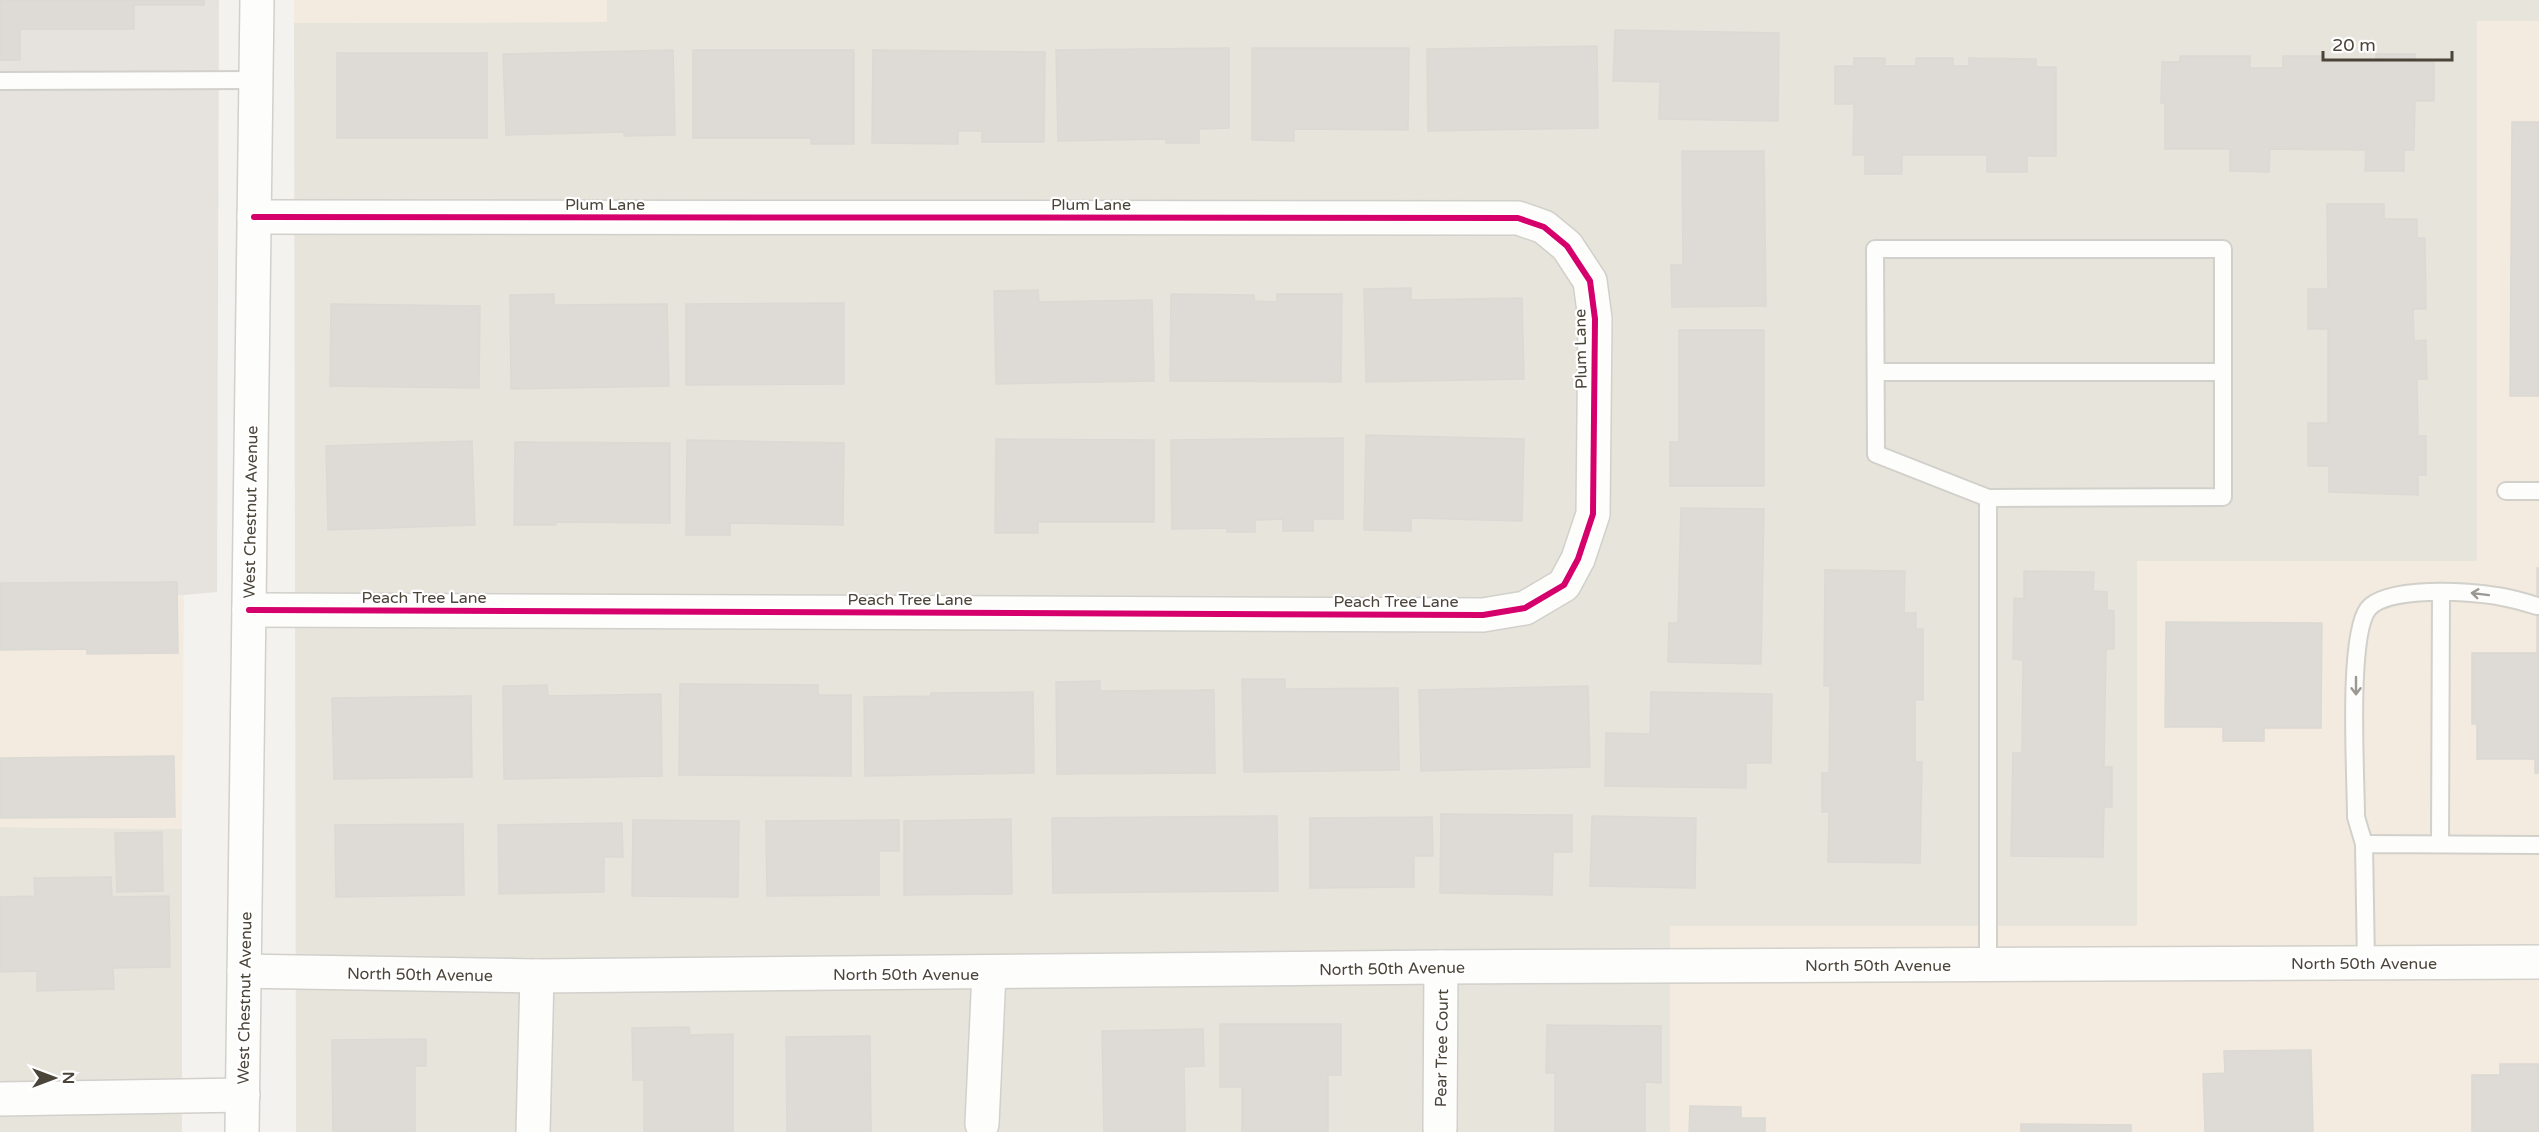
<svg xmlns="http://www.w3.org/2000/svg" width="2539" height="1132" font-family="'Varela Round',sans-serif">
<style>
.residential{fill:#e7e4dc}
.commercial{fill:#f3ebdf}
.industrial{fill:#e6e2de}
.building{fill:#dedbd6;stroke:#dcd9d4;stroke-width:1.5}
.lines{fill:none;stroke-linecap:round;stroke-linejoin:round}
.service-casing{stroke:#d2d0cb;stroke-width:20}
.minor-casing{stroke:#d2d0cb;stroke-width:36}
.tertiary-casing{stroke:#d2d0cb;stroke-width:36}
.service{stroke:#fdfdfc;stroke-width:16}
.minor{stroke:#fdfdfc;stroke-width:33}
.tertiary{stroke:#fdfdfc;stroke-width:33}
.cycleway-casing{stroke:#fff;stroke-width:10}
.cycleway{stroke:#d6006c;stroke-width:6}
.oneway{stroke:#9b9791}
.labels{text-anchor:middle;stroke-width:4.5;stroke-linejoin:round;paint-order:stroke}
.street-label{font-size:16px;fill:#4b4439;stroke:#fff}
</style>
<rect width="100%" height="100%" fill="#f4f2ee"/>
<!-- residential -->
<g class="residential">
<polygon points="607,0 2539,0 2539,21 2477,22 2477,561 2138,561 2137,926 1671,926 1670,1132 296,1132 294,23 607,22"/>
<polygon points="0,827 182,829 182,1132 0,1132"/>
</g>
<!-- commercial -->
<g class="commercial">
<polygon points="294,0 607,0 607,22 294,23"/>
<polygon points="2477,21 2539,21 2539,1132 1670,1132 1670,926 2137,926 2137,561 2477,561"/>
<polygon points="0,593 184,595 182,829 0,827"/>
</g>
<!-- industrial -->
<polygon class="industrial" points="0,0 219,0 217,592 184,595 0,593"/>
<!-- building -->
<g class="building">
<polygon points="0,0 204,0 204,5 134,5 134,29 20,29 20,60 0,60"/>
<polygon points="1615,30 1779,33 1778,121 1659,119 1660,82 1613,81"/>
<polygon points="1597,46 1598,128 1428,131 1427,49"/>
<polygon points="1229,48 1229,128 1199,129 1199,143 1166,143 1166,139 1058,141 1056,50"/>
<polygon points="1252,48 1409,48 1408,130 1294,129 1294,141 1252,140"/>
<polygon points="673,50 675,135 624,136 624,132 506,135 503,54"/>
<polygon points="693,50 854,50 854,144 811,144 811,138 693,138"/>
<polygon points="873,50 1045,52 1044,142 982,142 982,131 958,131 958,144 872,143"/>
<rect x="337" y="53" width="150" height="85"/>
<polygon points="2376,54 2415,54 2415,62 2434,62 2434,101 2415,101 2414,150 2404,150 2404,171 2365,171 2366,150 2270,149 2269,172 2230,171 2230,149 2165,149 2165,103 2161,103 2162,62 2180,62 2180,56 2250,56 2250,68 2283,68 2283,56 2323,56 2323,61 2376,61"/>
<polygon points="1854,58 1885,58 1885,66 1916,66 1916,58 1953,58 1953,66 1969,66 1969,58 2036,59 2036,67 2056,67 2056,156 2027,156 2027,172 1987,172 1987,155 1902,155 1902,174 1865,174 1865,155 1853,155 1854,104 1835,104 1835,66 1854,66"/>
<polygon points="2512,122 2539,122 2539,396 2510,396"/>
<polygon points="1682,151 1764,151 1766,306 1672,307 1671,265 1683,265"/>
<polygon points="2327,204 2384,204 2384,219 2417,219 2417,238 2425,238 2426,309 2413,309 2414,341 2426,340 2427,379 2417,379 2418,436 2426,436 2426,475 2418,475 2418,495 2329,492 2329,466 2308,466 2308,423 2328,423 2328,329 2308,329 2308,289 2328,289"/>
<polygon points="1411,288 1411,300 1522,298 1524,379 1366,382 1364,289"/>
<polygon points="1038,290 1039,302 1152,300 1154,381 996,384 994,291"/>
<polygon points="554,294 554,305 667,304 669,386 511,389 510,295"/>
<polygon points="1171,294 1254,295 1254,301 1277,302 1277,294 1342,294 1341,382 1170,381"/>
<polygon points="844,303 844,384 686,385 686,304"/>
<polygon points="331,304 480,306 479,388 330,386"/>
<polygon points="1679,330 1764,330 1764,486 1670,486 1670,442 1679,442"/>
<polygon points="1366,435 1524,439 1522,521 1411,518 1411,531 1364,530"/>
<polygon points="1343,438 1343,519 1313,519 1313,531 1283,531 1283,519 1255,520 1255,532 1227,532 1227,528 1172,529 1171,440"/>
<polygon points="996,439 1154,440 1154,522 1038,522 1038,533 995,533"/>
<polygon points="687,440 844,443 843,525 730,523 730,535 686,535"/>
<polygon points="472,441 475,525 328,530 326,446"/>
<polygon points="515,442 670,443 670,523 556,522 556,525 514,525"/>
<polygon points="1681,508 1764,509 1761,664 1668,662 1669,623 1678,623"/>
<polygon points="2537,568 2539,568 2539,773 2535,773 2535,759 2477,759 2477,724 2472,724 2472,653 2537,653"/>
<polygon points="1825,570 1905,571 1904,613 1916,613 1916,629 1923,629 1923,700 1915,700 1915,762 1922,762 1920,863 1828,862 1829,812 1822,812 1822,773 1829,773 1830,686 1824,686"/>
<polygon points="2024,571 2094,572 2093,591 2107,592 2107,610 2114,611 2114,649 2106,649 2104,767 2112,767 2112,807 2104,807 2103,857 2011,856 2013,753 2022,753 2023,660 2013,659 2014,598 2024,599"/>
<polygon points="177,582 178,653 87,654 87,649 0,650 0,583"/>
<polygon points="2166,622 2322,623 2321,728 2264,728 2264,741 2223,741 2223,727 2165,727"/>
<polygon points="1242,679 1285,679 1285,689 1398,688 1399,770 1244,772"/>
<polygon points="1100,681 1100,691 1214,690 1215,773 1057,774 1056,682"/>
<polygon points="680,684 818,685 818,695 851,695 851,776 679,775"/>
<polygon points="547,685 548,696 661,694 662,776 504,779 503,686"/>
<polygon points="1588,686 1590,767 1421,771 1419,690"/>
<polygon points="1033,692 1034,773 865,776 864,697 931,696 931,693"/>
<polygon points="1651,692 1772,694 1771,763 1746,763 1746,788 1605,786 1606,733 1650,734"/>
<polygon points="471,696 472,777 334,779 332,698"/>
<polygon points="174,756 175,817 0,818 0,758"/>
<polygon points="1441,814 1572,815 1572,852 1553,852 1552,895 1440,893"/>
<polygon points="1277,816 1278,891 1053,893 1052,818"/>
<polygon points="1592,816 1696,818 1695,888 1590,886"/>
<polygon points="1432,817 1433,856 1414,856 1414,887 1310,888 1310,818"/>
<polygon points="1011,819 1012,894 904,895 904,821"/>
<polygon points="633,820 739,821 738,897 632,896"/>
<polygon points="899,820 899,851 879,851 879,895 767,896 766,821"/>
<polygon points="622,823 623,857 604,857 604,892 499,894 498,825"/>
<polygon points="463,824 464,895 336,897 335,825"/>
<polygon points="162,832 163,891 117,892 115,833"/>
<polygon points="111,877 112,897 169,896 170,967 113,968 114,989 37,991 37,971 0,972 0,897 35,896 34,878"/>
<polygon points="1220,1024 1341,1024 1341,1075 1328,1075 1328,1132 1242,1132 1242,1087 1220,1087"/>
<polygon points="1547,1025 1661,1026 1661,1083 1645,1082 1645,1132 1555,1132 1555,1073 1546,1073"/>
<polygon points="689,1027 690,1035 733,1034 733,1132 644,1132 644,1080 633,1080 632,1028"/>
<polygon points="1203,1029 1204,1066 1184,1067 1185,1132 1104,1132 1102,1031"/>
<polygon points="870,1036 871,1132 787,1132 786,1037"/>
<polygon points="426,1039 426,1066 415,1066 415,1132 333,1132 332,1040"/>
<polygon points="2311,1050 2313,1132 2205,1132 2203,1074 2225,1073 2224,1051"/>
<polygon points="2500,1064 2539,1064 2539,1132 2472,1132 2472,1075 2500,1075"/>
<polygon points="1690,1106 1741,1107 1741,1118 1765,1118 1765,1132 1689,1132"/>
<polygon points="2021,1124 2131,1125 2131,1132 2021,1132"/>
</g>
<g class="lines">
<defs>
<g id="service">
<polyline points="0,81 256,80"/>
<polyline points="1876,372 2223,372"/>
<polyline points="2506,491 2539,491"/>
<polyline points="1988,498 1876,454 1875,249 2223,249 2223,497 1988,498 1988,965"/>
<path d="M2364,844L2356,817C2356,776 2347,637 2368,609C2386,586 2470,591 2497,596C2510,598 2524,602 2537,606"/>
<polyline points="2440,844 2441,592"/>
<polyline points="2366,963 2364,844 2539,845"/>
</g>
<g id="minor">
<polyline points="249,610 1483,615 1525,608 1564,585 1578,559 1593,514 1595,319 1590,281 1567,246 1544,227 1518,218 254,217"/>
<polyline points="244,971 537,976 1441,967 2539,962"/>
<polyline points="0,1099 243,1095"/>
<polyline points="982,1124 989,973"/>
<polyline points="1440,1128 1441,967"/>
<polyline points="533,1132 537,976"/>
</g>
<polyline id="tertiary" points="242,1132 257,0"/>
</defs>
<!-- service casing -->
<use href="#service" class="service-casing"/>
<!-- minor casing -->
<use href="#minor" class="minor-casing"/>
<!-- tertiary casing -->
<use href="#tertiary" class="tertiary-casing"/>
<!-- service -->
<use href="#service" class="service"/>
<!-- minor -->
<use href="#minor" class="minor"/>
<!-- tertiary -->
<use href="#tertiary" class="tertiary"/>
<defs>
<polyline id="cycleway" points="249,610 1483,615 1525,608 1564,585 1578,559 1593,514 1595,319 1590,281 1567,246 1544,227 1518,218 254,217"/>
</defs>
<!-- cycleway casing -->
<use href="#cycleway" class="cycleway-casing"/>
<!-- cycleway -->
<use href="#cycleway" class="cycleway"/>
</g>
<!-- one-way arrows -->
<defs><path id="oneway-shaft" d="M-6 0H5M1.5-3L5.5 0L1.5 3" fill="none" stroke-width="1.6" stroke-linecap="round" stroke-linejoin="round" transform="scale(1.5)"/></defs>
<g class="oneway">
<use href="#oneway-shaft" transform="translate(2480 594) rotate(-173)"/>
<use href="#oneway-shaft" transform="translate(2356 686) rotate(90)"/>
</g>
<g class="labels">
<!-- street labels -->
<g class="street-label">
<text x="605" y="210">Plum Lane</text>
<text x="1091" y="210">Plum Lane</text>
<text transform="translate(1580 349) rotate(-91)" y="6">Plum Lane</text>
<text transform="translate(250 512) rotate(-89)" y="6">West Chestnut Avenue</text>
<text x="424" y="603">Peach Tree Lane</text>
<text x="910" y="605">Peach Tree Lane</text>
<text x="1396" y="607">Peach Tree Lane</text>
<text x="2364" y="969">North 50th Avenue</text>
<text x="1878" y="971">North 50th Avenue</text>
<text transform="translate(1392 968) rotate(-1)" y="6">North 50th Avenue</text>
<text transform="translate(420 974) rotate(1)" y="6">North 50th Avenue</text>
<text x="906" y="980">North 50th Avenue</text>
<text transform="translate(244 998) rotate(-89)" y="6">West Chestnut Avenue</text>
<text transform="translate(1441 1048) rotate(-89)" y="6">Pear Tree Court</text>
</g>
</g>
<!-- north arrow -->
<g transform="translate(54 1078) rotate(90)" stroke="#ffffff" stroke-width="4.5" paint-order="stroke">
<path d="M0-4.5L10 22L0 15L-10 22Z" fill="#4b4439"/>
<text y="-9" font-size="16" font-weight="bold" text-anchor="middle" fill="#4b4439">N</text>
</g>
<!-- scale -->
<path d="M2323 51v9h129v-9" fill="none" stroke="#4b4439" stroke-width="3"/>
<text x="2332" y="51" font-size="18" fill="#4b4439" stroke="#ffffff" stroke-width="4.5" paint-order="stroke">20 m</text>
</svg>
